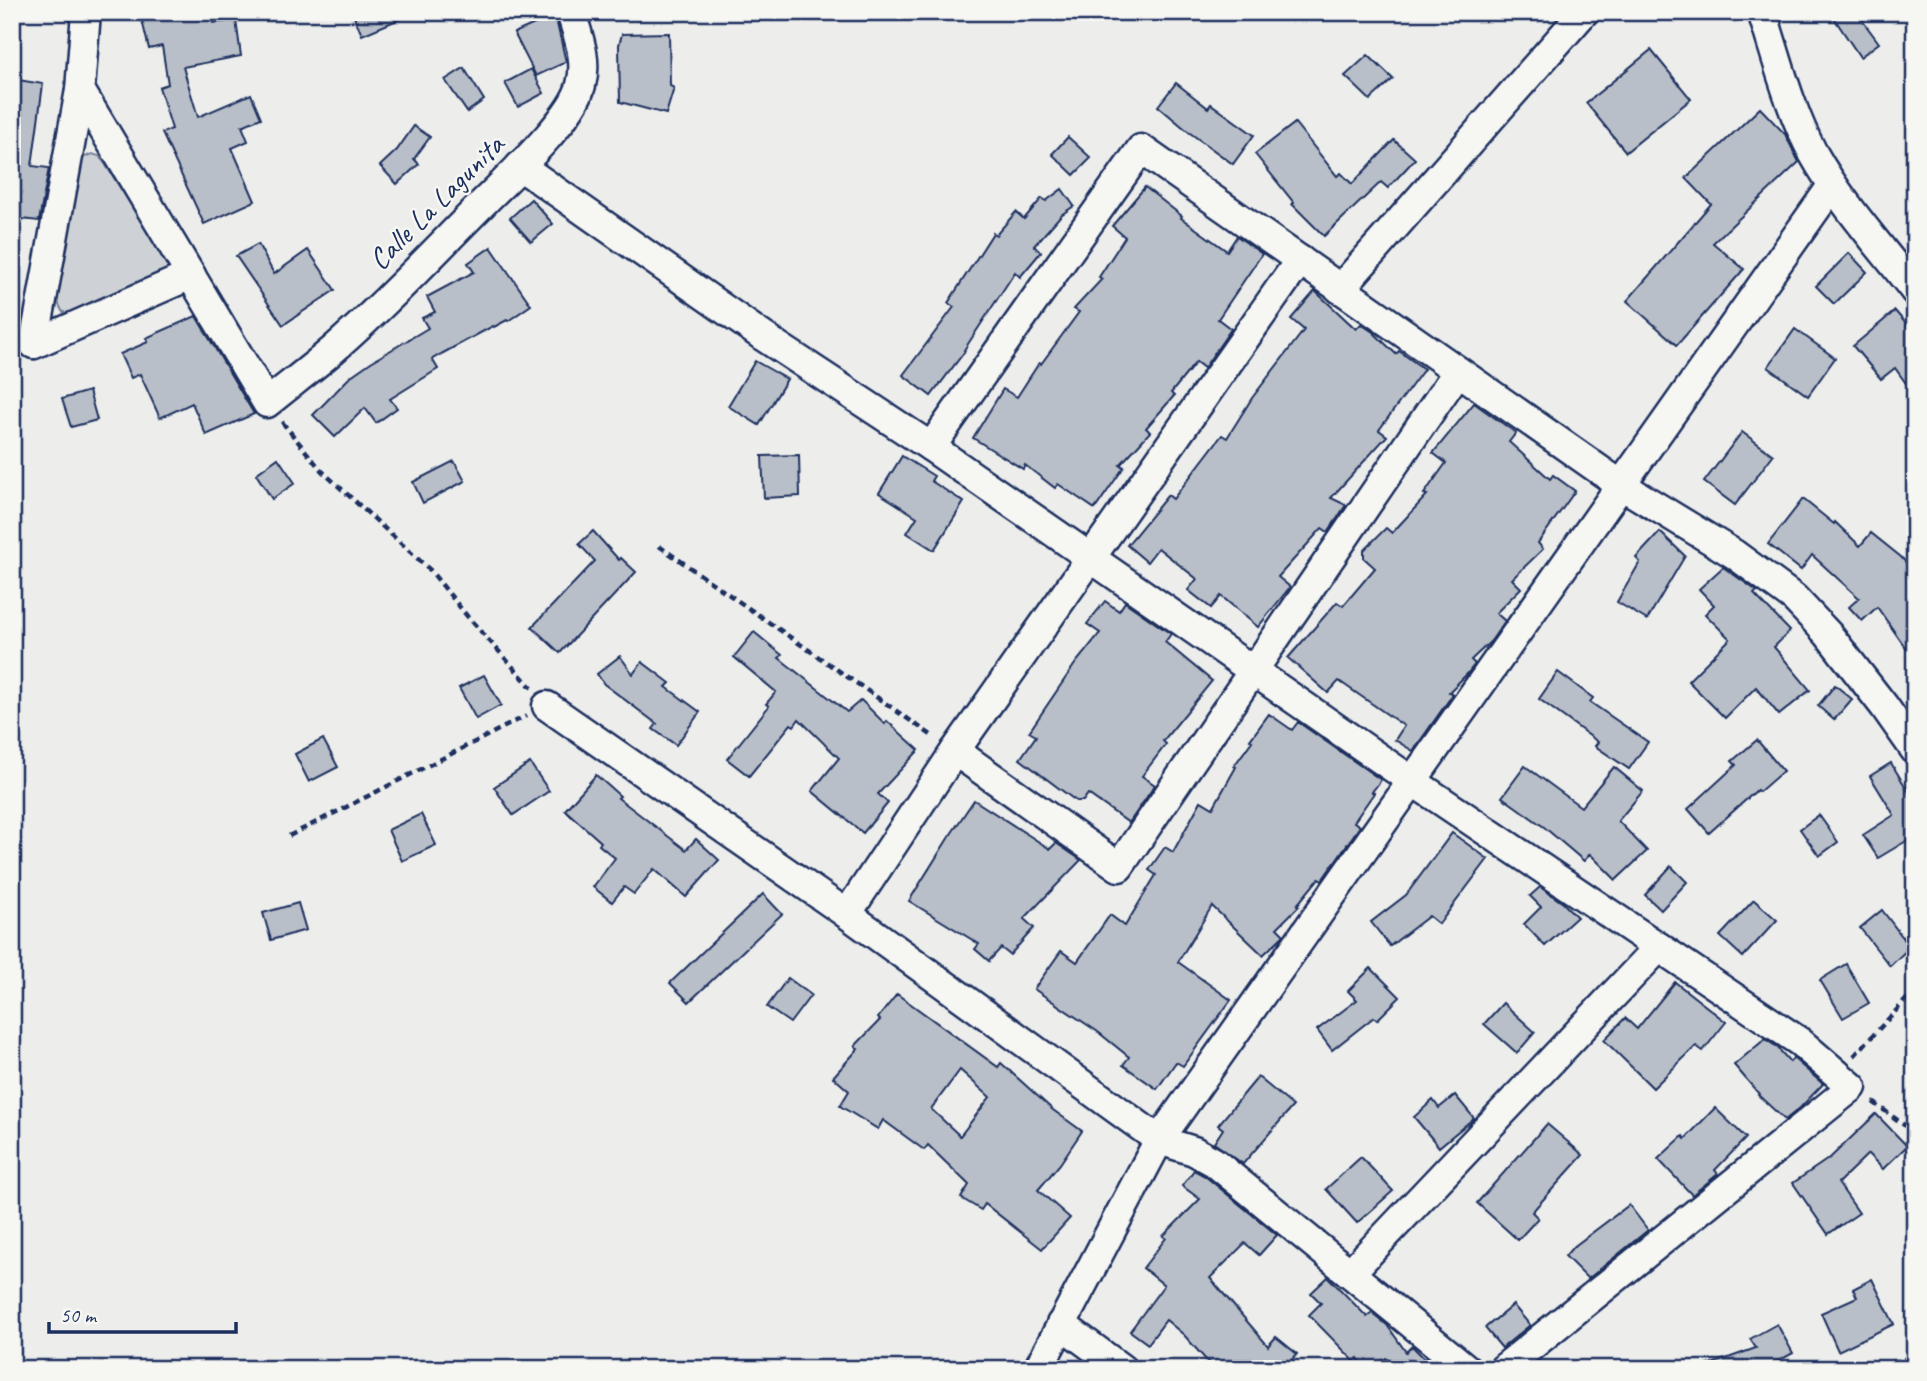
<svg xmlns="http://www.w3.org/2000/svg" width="1927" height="1381" font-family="Caveat,sans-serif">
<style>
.green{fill:#ced2d7;stroke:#74809a;stroke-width:2}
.building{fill:#b9bfc8;stroke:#1b2f5e;stroke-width:2;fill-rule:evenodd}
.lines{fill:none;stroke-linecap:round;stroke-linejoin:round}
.minor-casing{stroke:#1b2f5e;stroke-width:33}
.path{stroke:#1b2f5e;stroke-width:4.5;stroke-dasharray:7 5;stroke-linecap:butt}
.minor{stroke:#f6f6f2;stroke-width:28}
.labels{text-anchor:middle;stroke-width:5;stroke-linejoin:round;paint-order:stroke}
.street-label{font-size:30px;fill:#1b2f5e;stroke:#f6f6f2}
</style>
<rect width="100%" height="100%" fill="#edeeec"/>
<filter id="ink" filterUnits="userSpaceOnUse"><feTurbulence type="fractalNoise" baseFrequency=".0143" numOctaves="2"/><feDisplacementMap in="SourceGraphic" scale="14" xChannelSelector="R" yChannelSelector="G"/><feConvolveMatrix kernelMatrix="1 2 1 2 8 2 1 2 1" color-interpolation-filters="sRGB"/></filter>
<g filter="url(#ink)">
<!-- green -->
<polygon class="green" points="92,154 99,156 105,164 169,264 170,270 69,315 62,311 55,296 78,160"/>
<!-- building -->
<g class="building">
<polygon points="140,12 210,12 213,23 236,20 241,56 183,67 198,117 251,94 261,118 242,126 248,141 232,148 255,201 204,224 162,133 172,129 159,87 168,84 162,46 149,49"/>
<polygon points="352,12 416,12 362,35"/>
<polygon points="1830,12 1856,12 1879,43 1860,57"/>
<polygon points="555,15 566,62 536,76 514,33"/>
<polygon points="669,33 670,86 674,88 666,114 620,102 619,45 622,34"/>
<polygon points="1651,50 1691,99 1626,152 1586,103"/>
<polygon points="1368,55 1393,79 1370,100 1345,76"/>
<polygon points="464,68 484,100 467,112 445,80"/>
<polygon points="531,69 544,93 518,107 505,83"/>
<polygon points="12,79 43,84 32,166 49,168 39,221 12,218"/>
<polygon points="1176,83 1208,108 1211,104 1254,135 1233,164 1190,133 1158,106"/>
<polygon points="1760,108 1785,134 1799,162 1713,243 1744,269 1677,345 1627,301 1711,204 1686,178"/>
<polygon points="1295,123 1337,176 1341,173 1352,184 1394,140 1415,159 1388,188 1381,182 1324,236 1292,204 1294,203 1255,154"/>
<polygon points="414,126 430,137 414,159 419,164 397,184 380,166 397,150"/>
<polygon points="1068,137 1091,158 1074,175 1052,154"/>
<polygon points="1145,187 1182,216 1181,218 1227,251 1237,236 1262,254 1218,319 1231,329 1204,368 1196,362 1171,393 1174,396 1146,428 1150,432 1120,465 1124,467 1095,509 1058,484 1055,488 1025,465 1023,469 973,438 1003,389 1017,397 1039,363 1041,364 1079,312 1074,309 1102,279 1099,277 1125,237 1112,226"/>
<polygon points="1062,189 1074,206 1061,215 1034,246 1041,252 1020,277 1015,272 964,350 965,351 931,396 903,375 954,307 948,303 993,233 996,235 1016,212 1024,219 1042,198 1046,201"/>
<polygon points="531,199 553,224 531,242 510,218"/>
<polygon points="258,244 274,274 308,250 335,290 283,325 236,256"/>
<polygon points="491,247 531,305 508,321 507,320 494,327 493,326 432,359 438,369 390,399 397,408 376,423 365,408 335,437 313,415 351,376 371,362 428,328 422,318 435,312 427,297 474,272 468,263"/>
<polygon points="1849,253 1867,272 1834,304 1816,286"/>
<polygon points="1315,291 1356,329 1361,324 1373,332 1396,354 1399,351 1424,369 1379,430 1387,436 1331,498 1346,505 1328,532 1322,528 1278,577 1290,587 1258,627 1221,596 1211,608 1188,590 1197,579 1158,548 1147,562 1127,545 1168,495 1173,499 1222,435 1227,438 1252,398 1304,330 1291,319"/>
<polygon points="1895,311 1915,334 1915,396 1895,368 1881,379 1853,346"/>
<polygon points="196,316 254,414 206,435 192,403 160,418 140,374 131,378 120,354 148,342 146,338"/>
<polygon points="1795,329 1835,358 1808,396 1768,367"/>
<polygon points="755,361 787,379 759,425 728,406"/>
<polygon points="89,391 97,420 71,427 62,399"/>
<polygon points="1474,403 1516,433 1509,442 1550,479 1553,475 1575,491 1538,543 1543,549 1512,579 1521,588 1496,613 1505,621 1491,641 1471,660 1475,664 1467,674 1449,692 1453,694 1413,751 1395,740 1404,726 1339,681 1328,693 1288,658 1337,602 1343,606 1375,568 1364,558 1364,550 1386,528 1392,533 1427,495 1424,494 1446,463 1433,453"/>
<polygon points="1742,432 1773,455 1735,505 1704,482"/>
<polygon points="799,455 800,496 764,498 762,456"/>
<polygon points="902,456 934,476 931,481 964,502 934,550 907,533 917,517 879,493"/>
<polygon points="278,458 295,483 272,499 256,474"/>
<polygon points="454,461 465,481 423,503 413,482"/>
<polygon points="1803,499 1834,524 1835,522 1860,546 1871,533 1901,557 1915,572 1915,661 1877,607 1862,621 1849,607 1859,598 1812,555 1801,570 1768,544"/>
<polygon points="593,531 619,560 621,558 636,572 560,653 532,627 595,561 579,544"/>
<polygon points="1660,532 1685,556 1647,620 1617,602 1640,562 1636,558"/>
<polygon points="1723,567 1757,591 1754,594 1790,631 1774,647 1810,690 1779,715 1756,687 1725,718 1688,681 1730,639 1705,614 1714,605 1699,589"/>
<polygon points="1105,601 1119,611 1125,602 1171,634 1165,642 1212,681 1163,741 1166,744 1142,776 1155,785 1129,823 1088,794 1083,801 1076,801 1020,759 1036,736 1029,732 1075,664 1100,633 1087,624"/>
<polygon points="754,632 782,655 779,658 847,712 861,700 885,724 887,721 919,750 878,794 888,803 863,833 812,791 839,758 799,719 794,726 791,724 749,776 727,759 769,706 766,704 776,692 734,657"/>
<polygon points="620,656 633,674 642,662 670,683 666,687 700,712 676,745 653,729 657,724 604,684 597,674"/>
<polygon points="1558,672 1593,698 1590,702 1648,742 1629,769 1595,746 1598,742 1539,699"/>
<polygon points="484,675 501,705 476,719 459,688"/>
<polygon points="1835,685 1852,699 1834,720 1818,706"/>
<polygon points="1269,714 1292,730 1298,722 1381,780 1372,792 1374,793 1354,822 1360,826 1322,880 1319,878 1297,905 1299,906 1277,928 1284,935 1263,955 1212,906 1178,962 1231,1000 1183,1066 1176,1062 1157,1089 1123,1065 1129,1057 1098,1032 1034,989 1061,951 1077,962 1110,915 1125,926 1156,875 1149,870 1165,847 1173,852 1201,801 1213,808 1236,767 1234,766 1252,741 1250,740"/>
<polygon points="323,739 338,767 309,782 295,754"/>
<polygon points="1757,740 1783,771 1759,792 1757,790 1709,833 1688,809 1736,765 1732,761"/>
<polygon points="530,763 549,791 513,815 494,787"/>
<polygon points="1891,763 1915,802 1915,851 1908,840 1878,858 1863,835 1894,815 1870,776"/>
<polygon points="1525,766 1581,807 1614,767 1643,791 1618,821 1647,851 1616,880 1590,854 1584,861 1544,827 1502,797"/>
<polygon points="596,775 620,796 618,798 686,850 696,839 719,860 686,897 654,869 634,894 624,887 612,902 593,887 615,858 599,845 601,842 565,810"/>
<polygon points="974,800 1050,849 1056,843 1081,860 1024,919 1034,928 1010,955 1001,948 989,961 975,949 979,944 909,901 947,840"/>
<polygon points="421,814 436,845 402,861 388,830"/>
<polygon points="1819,815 1838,842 1819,856 1800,829"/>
<polygon points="1452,833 1488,859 1439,924 1429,916 1390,946 1371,922 1406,895"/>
<polygon points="1671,866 1687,882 1661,910 1645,895"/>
<polygon points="1540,887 1563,903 1577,917 1545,946 1524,924 1541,907 1530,896"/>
<polygon points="763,894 782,914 689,1002 670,983"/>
<polygon points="1754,900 1777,920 1743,957 1720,936"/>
<polygon points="298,903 306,930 271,940 263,913"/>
<polygon points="1882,910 1910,947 1890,966 1860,928"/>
<polygon points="1846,964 1869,1003 1843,1018 1820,980"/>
<polygon points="1371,968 1400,997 1377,1020 1374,1017 1332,1050 1317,1030 1357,1000 1348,991"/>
<polygon points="788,978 811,995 790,1023 767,1007"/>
<polygon points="1675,982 1726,1022 1703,1051 1696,1046 1653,1088 1604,1040 1625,1018 1637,1029"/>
<path d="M897,994L998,1067L1001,1063L1053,1110L1082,1131L1060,1164L1038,1190L1070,1218L1042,1249L985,1204L981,1210L961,1198L969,1185L928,1145L924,1150L883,1120L878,1129L840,1106L849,1091L833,1077L858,1049L855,1046L880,1020L878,1018ZM960,1070L990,1097L960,1136L931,1109Z"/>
<polygon points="1503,1003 1535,1032 1517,1053 1484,1024"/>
<polygon points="1765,1039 1777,1047 1790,1062 1793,1058 1823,1084 1800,1108 1785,1120 1758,1095 1759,1094 1734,1065"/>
<polygon points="1258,1077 1293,1106 1243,1164 1214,1143 1223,1129 1218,1125"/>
<polygon points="1455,1095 1474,1118 1439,1147 1414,1117 1433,1100 1439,1108"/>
<polygon points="1715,1108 1746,1138 1715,1170 1718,1174 1692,1195 1658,1159 1683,1136 1685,1139"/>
<polygon points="1876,1114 1907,1146 1883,1169 1868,1154 1838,1183 1859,1213 1828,1234 1793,1183 1831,1157"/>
<polygon points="1547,1124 1583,1155 1532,1212 1538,1218 1518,1240 1477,1203"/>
<polygon points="1361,1157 1393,1191 1357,1223 1326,1189"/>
<polygon points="1194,1170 1205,1176 1277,1235 1259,1255 1245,1243 1210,1278 1268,1346 1276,1337 1297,1354 1286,1367 1288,1369 1214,1369 1184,1335 1166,1320 1148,1344 1130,1331 1164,1285 1143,1268 1166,1238 1163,1236 1200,1199 1182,1186"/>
<polygon points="1629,1205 1648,1230 1588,1279 1565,1256 1572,1248"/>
<polygon points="1328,1277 1367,1317 1372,1313 1387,1325 1406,1352 1412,1346 1435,1369 1388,1369 1392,1364 1386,1358 1370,1369 1365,1369 1358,1358 1354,1361 1309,1315 1321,1303 1311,1293"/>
<polygon points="1872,1279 1894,1324 1838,1351 1821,1313 1857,1297 1853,1289"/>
<polygon points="1513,1305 1530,1325 1502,1348 1485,1328"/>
<polygon points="1777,1324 1793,1353 1764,1369 1706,1369 1706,1366 1756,1348 1750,1339"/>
</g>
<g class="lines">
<defs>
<g id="minor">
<path d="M1762,12C1777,58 1790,111 1813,153C1841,203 1880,246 1915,291"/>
<path d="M80,90L267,403C289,385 312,368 334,349C387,303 436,250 486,200C511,175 573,118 581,85C588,60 578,36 571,12"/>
<polyline points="520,166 764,337 931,447 1412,781 1800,1042 1852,1087 1503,1369"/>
<polyline points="1340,289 1584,12"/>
<polyline points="34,344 80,90 86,12"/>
<polyline points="34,344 191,275"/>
<polyline points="931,447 1141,149 1621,485 1734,554 1794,598 1828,634 1884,706 1915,750"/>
<polyline points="547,706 847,914 1159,1140 1194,1151 1214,1162 1467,1369"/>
<polyline points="955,751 1119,867 1458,371"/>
<polyline points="847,914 955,751 1300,260"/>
<polyline points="1350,1273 1659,947"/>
<polyline points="1061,1324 1122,1369"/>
<polyline points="1038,1369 1159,1140 1832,186"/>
</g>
</defs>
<!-- minor casing -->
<use href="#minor" class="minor-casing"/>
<!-- path -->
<g class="path">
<polyline points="282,422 322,471 430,570 467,616 532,688"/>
<polyline points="659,546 934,737"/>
<polyline points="289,836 526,716"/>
<polyline points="1854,1056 1915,990"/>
<polyline points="1873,1102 1915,1133"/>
<polyline points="1869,1369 1915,1356"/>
</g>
<!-- minor -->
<use href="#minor" class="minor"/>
</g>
</g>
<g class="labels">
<!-- street labels -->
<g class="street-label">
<text transform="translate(436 202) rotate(-45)" y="10">Calle La Lagunita</text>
</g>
</g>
<!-- margin -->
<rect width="1927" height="1381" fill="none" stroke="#f6f6f2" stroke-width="42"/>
<rect x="21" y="21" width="1885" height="1339" fill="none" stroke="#1b2f5e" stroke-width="2.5" filter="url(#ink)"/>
<!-- scale -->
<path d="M49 1322v10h187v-10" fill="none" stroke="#1b2f5e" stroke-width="3.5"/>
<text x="60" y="1322" font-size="21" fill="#1b2f5e" stroke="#f6f6f2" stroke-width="5" paint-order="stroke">50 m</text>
</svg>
